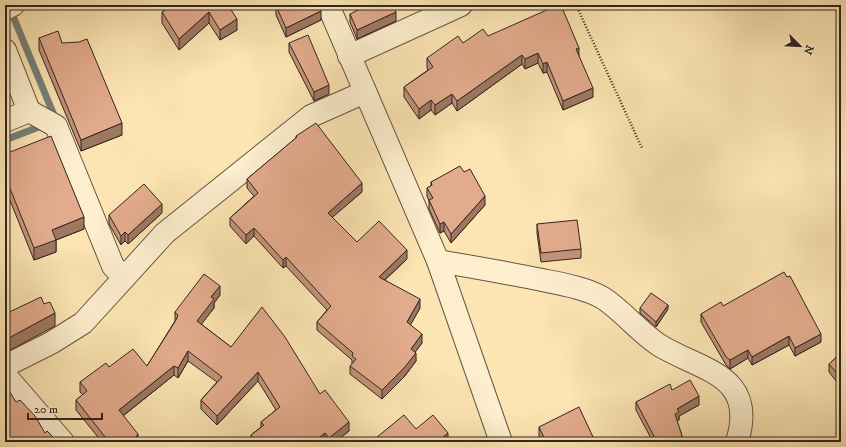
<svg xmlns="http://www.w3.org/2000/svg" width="846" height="447" font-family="'IM FELL DW Pica',serif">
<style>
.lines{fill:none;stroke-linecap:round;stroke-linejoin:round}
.stream{stroke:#76807a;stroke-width:7}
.street-casing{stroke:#645643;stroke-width:24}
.path{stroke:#31261e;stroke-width:2.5;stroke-dasharray:1 2;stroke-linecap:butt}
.street{stroke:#fdeece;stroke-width:22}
.wall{fill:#c29379;stroke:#31261e}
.shaded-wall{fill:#9e7863;stroke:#31261e}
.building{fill:#e2ab8d;stroke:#31261e}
</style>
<rect width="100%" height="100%" fill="#fce5b3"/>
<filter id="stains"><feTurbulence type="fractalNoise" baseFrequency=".005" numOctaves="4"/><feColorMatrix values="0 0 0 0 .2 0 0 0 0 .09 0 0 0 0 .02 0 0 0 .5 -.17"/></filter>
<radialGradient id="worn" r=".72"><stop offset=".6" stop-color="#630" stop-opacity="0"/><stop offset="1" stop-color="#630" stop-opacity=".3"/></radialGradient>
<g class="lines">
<!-- stream -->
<g class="stream">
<polyline points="10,9 56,120"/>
<polyline points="5,140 44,125"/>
</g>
<defs>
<g id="street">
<polyline points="328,5 438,261 501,442"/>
<polyline points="5,9 13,5"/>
<polyline points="5,50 29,111 5,121"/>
<polyline points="349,56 461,5"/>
<polyline points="29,111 56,126 113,266 124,278"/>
<path d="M438,261C473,267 508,273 542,280C562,284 586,288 603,298C623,311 639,332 659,345C701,371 758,374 737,442"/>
<polyline points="5,366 51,343 83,323 165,233 311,116 365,92"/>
<polyline points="5,375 63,442"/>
</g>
</defs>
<!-- street casing -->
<use href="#street" class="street-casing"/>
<!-- path -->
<polyline class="path" points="576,5 642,148"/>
<!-- street -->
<use href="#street" class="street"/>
</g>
<!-- wall -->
<g class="wall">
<polygon points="163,5 234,5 230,8 237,30 220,40 209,23 179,50 162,23 162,12 166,10"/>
<polygon points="276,6 321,20 286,37 276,15"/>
<polygon points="371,8 396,21 357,39 350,22 350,14"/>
<polygon points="39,38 62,43 122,135 81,151 39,50"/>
<polygon points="289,43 329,94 314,101 289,52"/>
<polygon points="463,43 579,57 593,97 563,110 547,72 543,73 538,63 525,69 522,64 457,111 452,103 435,115 431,110 419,119 404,97 404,87 428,70 427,68 427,58"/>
<polygon points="296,136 362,192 332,217 357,242 407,259 385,280 420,308 410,325 422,343 415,352 416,361 404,377 382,399 350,374 350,366 352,364 352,360 317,330 317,322 327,310 286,266 283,268 254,236 246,244 230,226 230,218 254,196 247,188 247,179 296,138"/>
<polygon points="5,154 84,229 56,240 56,252 34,260 5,188"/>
<polygon points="464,172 485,205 451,243 444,231 440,233 429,209 429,201 427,196 427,188 431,186 431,182"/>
<polygon points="162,213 128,244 125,241 121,245 109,224 109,215"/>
<polygon points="537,224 581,249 581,258 541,262 537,233"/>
<polygon points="220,295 214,303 214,308 201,324 231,347 320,394 349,431 335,442 251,442 251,435 261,427 261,422 276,410 258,381 217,425 201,409 201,400 217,382 188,361 178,378 174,375 123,416 138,442 102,442 76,410 76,400 83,395 80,392 80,382 109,367 147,366 175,321 175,312"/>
<polygon points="723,306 821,342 795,356 789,345 752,365 748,358 730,369 726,365 701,322 701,314"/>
<polygon points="640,308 668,309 656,327 640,313"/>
<polygon points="841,353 841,387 829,372 829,364"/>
<polygon points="672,390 699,405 679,416 679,420 677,421 684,442 653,442 636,410 636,402"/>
<polygon points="539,427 593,442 542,442 539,436"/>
</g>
<!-- shaded-wall -->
<g class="shaded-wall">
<polygon points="225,5 234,5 225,11"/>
<polygon points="267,5 273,5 267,8"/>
<polygon points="321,11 321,20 286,37 286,28"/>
<polygon points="209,12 209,23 179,50 179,39"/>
<polygon points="396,12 396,21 357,39 357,30"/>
<polygon points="237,19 237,30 220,40 220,30"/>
<polygon points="579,48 579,58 576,49"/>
<polygon points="538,53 538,63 525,69 525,59"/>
<polygon points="522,55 522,64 457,111 457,101"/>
<polygon points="547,62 547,72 543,73 543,64"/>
<polygon points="329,85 329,94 314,101 314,92"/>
<polygon points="593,88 593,97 563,110 563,101"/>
<rect x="5" y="89" width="2" height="14"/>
<polygon points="452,94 452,103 435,115 435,105"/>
<polygon points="431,100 431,110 419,119 419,109"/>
<polygon points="122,123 122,135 81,151 81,140"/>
<polygon points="7,137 7,151 5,152 5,138"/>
<polygon points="362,183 362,192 328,221 328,213"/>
<polygon points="485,196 485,205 451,243 451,234"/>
<polygon points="162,204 162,213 128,244 128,235"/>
<polygon points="84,217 84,229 56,240 56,252 34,260 34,248 52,230"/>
<polygon points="444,222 444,231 440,233 440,224"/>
<polygon points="254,228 254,236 246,244 246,235"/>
<polygon points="125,232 125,241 121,245 121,236"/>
<polygon points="407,250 407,259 379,285 379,277"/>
<polygon points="286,257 286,266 283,268 283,260"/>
<polygon points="220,286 220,295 214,303 214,308 197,330 197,321 211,297"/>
<polygon points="420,299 420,308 407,331 407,322"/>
<polygon points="668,305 668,309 656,327 656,322"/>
<polygon points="55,313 55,326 5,353 5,340"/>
<polygon points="422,334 422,343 411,358 411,349"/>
<polygon points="821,334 821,342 795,356 795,348"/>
<polygon points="789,336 789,345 752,365 752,357"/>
<polygon points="748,350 748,358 730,369 730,360"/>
<polygon points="188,351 188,361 178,378 178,368"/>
<polygon points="416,353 416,361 404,377 382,399 382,390"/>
<polygon points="174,366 174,375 119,419 119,410"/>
<polygon points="258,372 258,381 217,425 217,416"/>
<polygon points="699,396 699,405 679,416 679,420 675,423 675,414 677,409"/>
<polygon points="349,422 349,431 335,442 329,442 329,438"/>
<polygon points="325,433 325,442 314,442"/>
<polygon points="448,433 448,441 447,442 437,442"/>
<polygon points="138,434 138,442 133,442"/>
<polygon points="593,437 593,442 583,442"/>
</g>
<!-- building -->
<g class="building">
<polygon points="170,5 228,5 237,19 220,30 209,12 179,39 162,12 171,6"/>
<polygon points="279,5 319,5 321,11 286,28 276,6"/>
<polygon points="368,5 369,5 371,8 377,5 393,5 396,12 357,30 350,14"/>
<polygon points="558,5 561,5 579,48 576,49 593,88 563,101 547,62 543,64 538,53 525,59 522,55 457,101 452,94 435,105 431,100 419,109 404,87 433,67 427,58 458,36 463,43 483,29 488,36"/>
<polygon points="58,31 62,43 79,42 87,39 122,123 81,140 39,38"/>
<polygon points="308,35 329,85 314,92 289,43"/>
<polygon points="316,123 362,183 328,213 357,242 379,221 407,250 379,277 420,299 407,322 422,334 411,349 416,353 404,368 382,390 350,366 356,359 352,356 353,353 317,322 331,306 286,257 283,260 254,228 246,235 230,218 258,193 247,179 297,137 296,136"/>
<polygon points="5,131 7,137 5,138"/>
<polygon points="51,136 84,217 52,230 56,240 34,248 5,176 5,154"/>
<polygon points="460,166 464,172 470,169 485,196 451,234 444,222 440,224 429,200 433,198 427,188 432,185 431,182"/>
<polygon points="144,184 162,204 128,235 125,232 121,236 109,215"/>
<polygon points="577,220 581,249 541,253 537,224"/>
<polygon points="784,272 787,277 790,276 821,334 795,348 789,336 752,357 748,350 730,360 726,357 701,314 721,302 723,306"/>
<polygon points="204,274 220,286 211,297 214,299 197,321 231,347 262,307 285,337 320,394 325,390 349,422 329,438 325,433 314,442 256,442 251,435 264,425 261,422 280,407 258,372 217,416 201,400 222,377 188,351 178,368 174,366 119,410 138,434 133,442 109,442 76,400 87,391 80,382 106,363 109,367 133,349 147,366 176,320 178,315 175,312"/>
<polygon points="651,293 668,305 656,322 640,308"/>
<polygon points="41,297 44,304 50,302 55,313 5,340 5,314"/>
<polygon points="841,353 841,378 829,364"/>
<polygon points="690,380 699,396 677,409 679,412 675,414 684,442 657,442 636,402 670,384 672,390"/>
<polygon points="5,384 16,402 20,400 35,416 45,433 47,431 54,438 61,442 5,442"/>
<polygon points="579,407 593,437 583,442 546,442 539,427"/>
<polygon points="404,415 416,429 433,415 448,433 437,442 371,442"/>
<polygon points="778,438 784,442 775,442"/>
</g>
<!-- margin -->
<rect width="846" height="447" fill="none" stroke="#fce5b3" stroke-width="20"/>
<rect x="6" y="6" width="834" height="435" fill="none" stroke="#31261e" stroke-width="2"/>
<rect x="10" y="10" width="826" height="427" fill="none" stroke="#31261e"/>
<!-- north arrow -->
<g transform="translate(800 46) rotate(114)" stroke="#fdeece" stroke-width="3" paint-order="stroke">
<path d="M0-3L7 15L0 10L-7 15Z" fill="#31261e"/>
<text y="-6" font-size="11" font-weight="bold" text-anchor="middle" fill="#31261e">N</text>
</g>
<!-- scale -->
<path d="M28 413v6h74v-6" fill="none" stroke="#31261e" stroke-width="2"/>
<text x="34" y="413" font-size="12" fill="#31261e" stroke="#fdeece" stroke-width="3" paint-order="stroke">20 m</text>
<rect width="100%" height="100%" filter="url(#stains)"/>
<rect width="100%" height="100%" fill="url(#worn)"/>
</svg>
